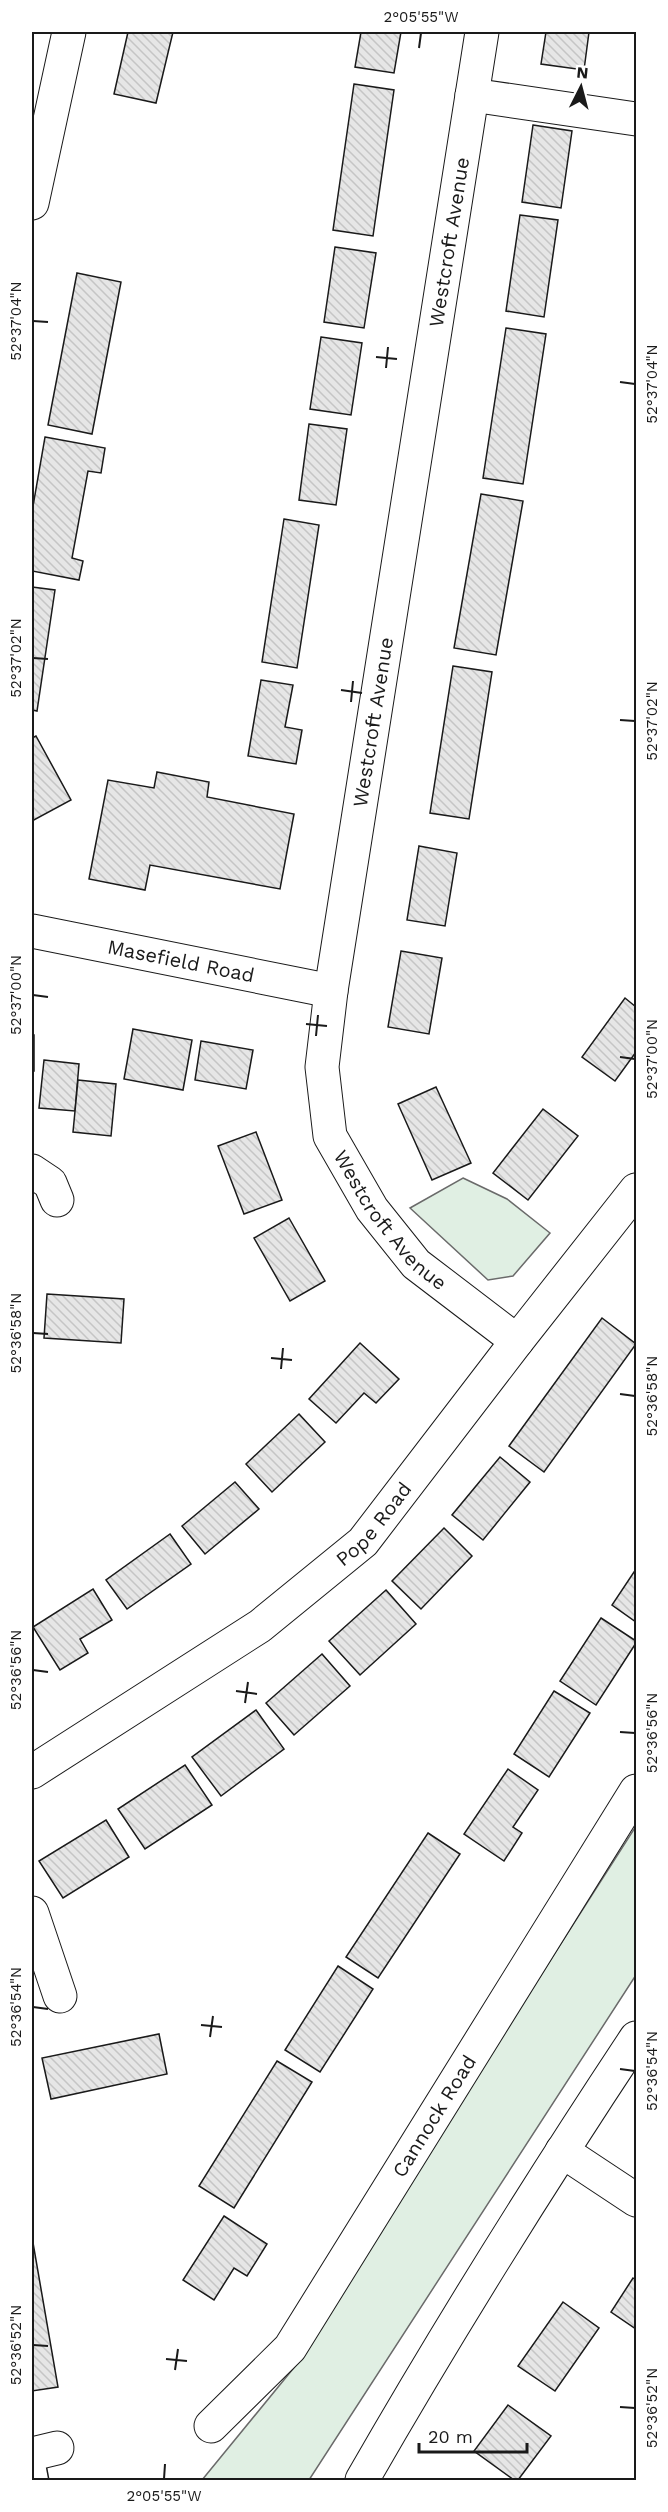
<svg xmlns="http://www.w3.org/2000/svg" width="668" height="2512" font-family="'Work Sans',sans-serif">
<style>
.green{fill:#e0efe3;stroke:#6a6a6a;stroke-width:1.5}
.building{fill:url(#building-back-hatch);stroke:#1a1a1a;stroke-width:1.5}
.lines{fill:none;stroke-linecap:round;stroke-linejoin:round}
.lane-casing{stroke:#1a1a1a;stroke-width:19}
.street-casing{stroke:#1a1a1a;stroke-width:35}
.highway-casing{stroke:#1a1a1a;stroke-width:35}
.lane{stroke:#fff;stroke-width:16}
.street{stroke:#fff;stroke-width:33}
.highway{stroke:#fff;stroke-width:33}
.ticks{fill:none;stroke:#1a1a1a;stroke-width:2}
.labels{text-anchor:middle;stroke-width:4.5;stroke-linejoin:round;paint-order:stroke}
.street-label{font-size:20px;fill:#1a1a1a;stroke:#fff}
.neatline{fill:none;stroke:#1a1a1a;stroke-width:2}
.ticks-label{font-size:15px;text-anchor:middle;fill:#1a1a1a}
</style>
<defs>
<pattern id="building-back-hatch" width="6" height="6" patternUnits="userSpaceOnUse" patternTransform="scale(1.5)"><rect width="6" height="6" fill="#e6e6e6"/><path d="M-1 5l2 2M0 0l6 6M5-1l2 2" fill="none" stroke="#c5c5c5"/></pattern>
</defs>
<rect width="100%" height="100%" fill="#fff"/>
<!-- green -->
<g class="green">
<polygon points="463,1178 507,1199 550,1233 513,1276 488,1280 410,1208"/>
<polygon points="636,1826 636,1975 309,2480 202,2480 301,2359 420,2164"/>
</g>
<!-- building -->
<g class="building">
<polygon points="128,32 173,32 156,103 114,94"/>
<polygon points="361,32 401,32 394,73 355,67"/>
<polygon points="546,32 589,32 584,70 541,64"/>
<polygon points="354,84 394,90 373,236 333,230"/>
<polygon points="533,125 572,131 561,208 522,202"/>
<polygon points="520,215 558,220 544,317 506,311"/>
<polygon points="335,247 376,253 364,328 324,322"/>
<polygon points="77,273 121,282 92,434 48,425"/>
<polygon points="506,328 546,334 523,484 483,478"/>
<polygon points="321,337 362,343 351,415 310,409"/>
<polygon points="309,424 347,429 336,505 299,500"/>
<polygon points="45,437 105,448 101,473 88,471 72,558 83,561 79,580 32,571 32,512"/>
<polygon points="481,494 523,501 496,655 454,648"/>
<polygon points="284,519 319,525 297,668 262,662"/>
<polygon points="32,587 55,590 37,711 32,710"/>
<polygon points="453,666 492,672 469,819 430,813"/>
<polygon points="261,680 293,685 285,727 302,730 296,764 248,756"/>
<polygon points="36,736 71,800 32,821 32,738"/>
<polygon points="157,772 209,782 207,797 294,814 280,889 150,865 145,890 89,879 108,780 154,788"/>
<polygon points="419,846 457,853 445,926 407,920"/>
<polygon points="401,951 442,958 429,1034 388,1027"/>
<polygon points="625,998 636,1007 636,1052 615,1081 582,1057"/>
<polygon points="133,1029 192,1040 183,1090 124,1079"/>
<rect x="32" y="1035" width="2" height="36"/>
<polygon points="201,1041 253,1050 246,1089 195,1080"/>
<polygon points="44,1060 79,1064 75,1111 39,1108"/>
<polygon points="78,1080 116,1084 111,1136 73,1132"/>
<polygon points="436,1087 471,1163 432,1180 398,1104"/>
<polygon points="543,1109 578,1136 528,1200 493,1173"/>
<polygon points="256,1132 282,1200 244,1214 218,1146"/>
<polygon points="289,1218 325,1281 290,1301 254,1238"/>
<polygon points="47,1294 124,1299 121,1343 44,1338"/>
<polygon points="602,1318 636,1344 544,1472 509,1446"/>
<polygon points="360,1343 399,1379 376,1403 364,1393 336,1423 309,1399"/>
<polygon points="299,1414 325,1442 272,1492 246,1464"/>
<polygon points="500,1457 530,1482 483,1540 452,1515"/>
<polygon points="235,1482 259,1509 205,1554 182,1526"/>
<polygon points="444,1528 472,1556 421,1609 392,1581"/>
<polygon points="170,1534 191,1564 127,1609 106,1580"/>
<polygon points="636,1569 636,1622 612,1605"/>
<polygon points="93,1589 112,1620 80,1639 88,1653 60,1670 33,1627"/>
<polygon points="386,1590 416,1624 360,1675 329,1641"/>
<polygon points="601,1618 636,1641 636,1643 596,1705 560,1681"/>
<polygon points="322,1654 350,1686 294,1735 266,1703"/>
<polygon points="554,1691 590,1713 549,1777 514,1754"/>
<polygon points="256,1710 284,1749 221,1796 192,1757"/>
<polygon points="185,1765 212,1805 145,1849 118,1809"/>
<polygon points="508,1769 538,1790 513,1827 522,1833 504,1861 464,1834"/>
<polygon points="106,1820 129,1857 63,1898 39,1861"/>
<polygon points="428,1833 460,1854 378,1978 346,1957"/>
<polygon points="338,1966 373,1989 320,2072 285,2050"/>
<polygon points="159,2034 167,2074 51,2099 42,2058"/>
<polygon points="277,2061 312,2082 234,2208 199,2186"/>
<polygon points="224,2216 267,2244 247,2276 234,2268 214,2300 183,2280"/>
<polygon points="32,2237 58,2387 32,2391"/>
<polygon points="633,2278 636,2280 636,2329 611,2312"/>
<polygon points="563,2302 599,2328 555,2391 518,2366"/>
<polygon points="508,2405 551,2436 518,2480 514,2480 474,2451"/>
</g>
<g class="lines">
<defs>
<polyline id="lane" points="35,2453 40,2480"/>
<g id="street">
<path id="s1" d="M482,32L331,991L322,1067L330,1136L372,1209L416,1264L517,1341"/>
<polyline points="472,95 636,119"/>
<polyline points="32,203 69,32"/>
<path id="s2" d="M32,931L331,991"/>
<polyline points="32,1171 50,1183 57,1200"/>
<path id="s3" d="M32,1772L260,1626L363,1542L517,1341L636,1190"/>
<polyline points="32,1913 60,1996"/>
<polyline points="562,2151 636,2200"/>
<path id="s4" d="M211,2426L290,2348L636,1791"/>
<polyline points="32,2454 57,2448"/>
</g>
<path id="highway" d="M362,2480C448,2330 540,2183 636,2038"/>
</defs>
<!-- lane casing -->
<use href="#lane" class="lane-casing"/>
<!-- street casing -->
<use href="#street" class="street-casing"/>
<!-- highway casing -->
<use href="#highway" class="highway-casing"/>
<!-- lane -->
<use href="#lane" class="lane"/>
<!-- street -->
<use href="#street" class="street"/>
<!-- highway -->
<use href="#highway" class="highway"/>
</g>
<!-- ticks -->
<path class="ticks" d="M419,48L421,33M33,321L48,322M376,357L397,359M386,368L388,347M620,382L635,384M33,658L48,659M341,690L362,693M351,702L353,681M620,720L635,721M33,995L48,997M306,1024L327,1026M316,1036L318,1015M620,1057L635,1059M33,1333L48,1334M271,1358L292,1360M281,1369L283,1348M620,1394L635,1396M33,1670L48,1672M236,1691L257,1694M245,1703L248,1682M620,1732L635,1733M33,2007L48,2009M201,2025L222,2027M210,2037L213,2016M620,2069L635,2071M33,2345L48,2346M166,2359L187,2361M175,2370L178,2349M620,2407L635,2408M164,2479L165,2464"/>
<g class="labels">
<!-- street labels -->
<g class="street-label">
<text transform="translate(449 242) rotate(-81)" y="7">Westcroft Avenue</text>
<text transform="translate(373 722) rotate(-81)" y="7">Westcroft Avenue</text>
<text dy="7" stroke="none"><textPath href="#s2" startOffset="152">Masefield Road</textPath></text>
<text dy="7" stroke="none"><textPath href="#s1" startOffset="1221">Westcroft Avenue</textPath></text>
<text dy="7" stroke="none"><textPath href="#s3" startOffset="424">Pope Road</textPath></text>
<text dy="7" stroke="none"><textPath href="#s4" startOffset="384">Cannock Road</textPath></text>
</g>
</g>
<!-- border -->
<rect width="668" height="2512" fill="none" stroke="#ffffff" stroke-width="66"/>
<!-- north arrow -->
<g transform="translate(581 87) rotate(6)" stroke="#ffffff" stroke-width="4.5" paint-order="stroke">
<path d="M0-4.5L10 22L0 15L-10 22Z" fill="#1a1a1a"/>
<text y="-9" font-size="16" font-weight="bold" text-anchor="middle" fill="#1a1a1a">N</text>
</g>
<!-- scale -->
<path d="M419 2443v9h108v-9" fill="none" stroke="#1a1a1a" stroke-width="3"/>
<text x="428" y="2443" font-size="18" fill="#1a1a1a" stroke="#ffffff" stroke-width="4.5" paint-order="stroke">20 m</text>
<rect x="33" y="33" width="602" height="2446" class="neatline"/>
<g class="ticks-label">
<text x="421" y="22">2°05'55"W</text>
<text transform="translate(16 321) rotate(-90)" y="5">52°37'04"N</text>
<text transform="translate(652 384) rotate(-90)" y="5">52°37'04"N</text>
<text transform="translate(16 658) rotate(-90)" y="5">52°37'02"N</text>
<text transform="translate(652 721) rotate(-90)" y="5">52°37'02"N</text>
<text transform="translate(16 995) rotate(-90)" y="5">52°37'00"N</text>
<text transform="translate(652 1059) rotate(-90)" y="5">52°37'00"N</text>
<text transform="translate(16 1333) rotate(-90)" y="5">52°36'58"N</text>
<text transform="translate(652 1396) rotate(-90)" y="5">52°36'58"N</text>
<text transform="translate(16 1670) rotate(-90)" y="5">52°36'56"N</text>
<text transform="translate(652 1733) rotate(-90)" y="5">52°36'56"N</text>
<text transform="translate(16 2007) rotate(-90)" y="5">52°36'54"N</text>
<text transform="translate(652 2071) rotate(-90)" y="5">52°36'54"N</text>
<text transform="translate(16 2345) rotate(-90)" y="5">52°36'52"N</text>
<text transform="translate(652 2408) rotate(-90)" y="5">52°36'52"N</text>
<text x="164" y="2501">2°05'55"W</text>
</g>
</svg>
